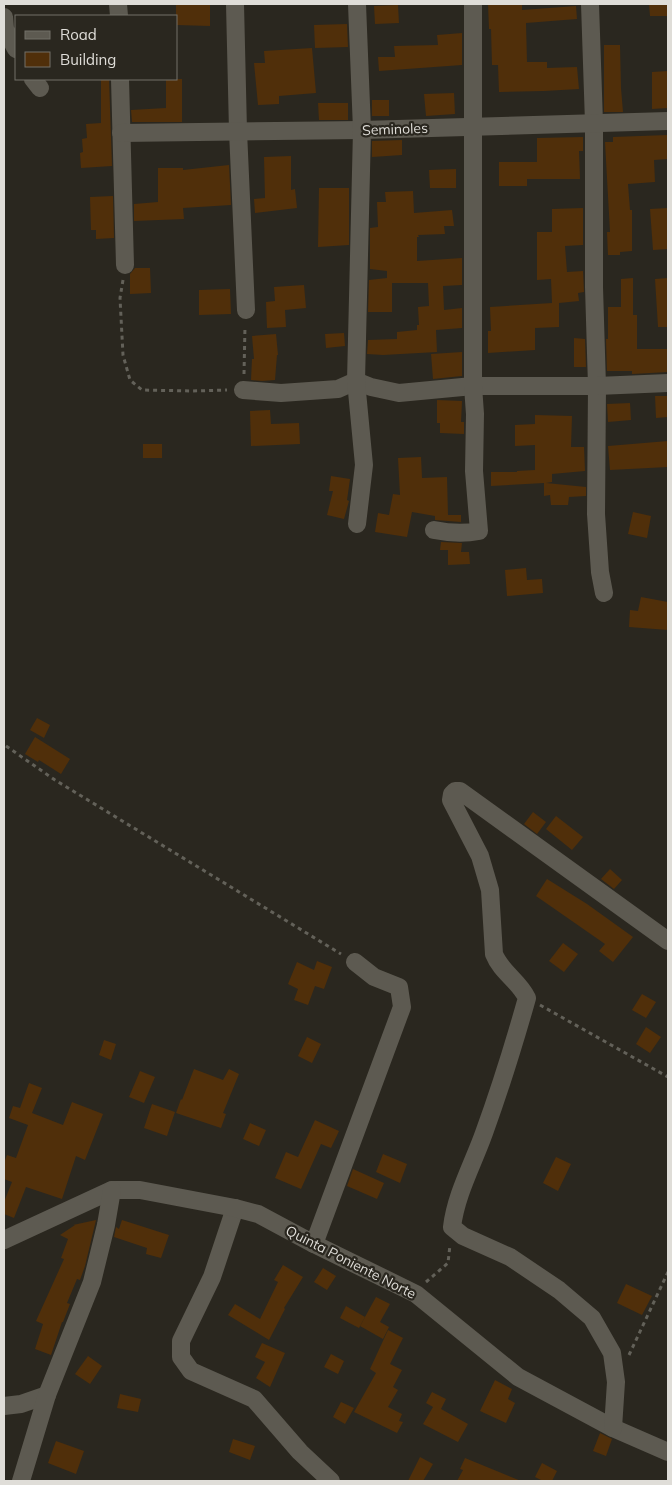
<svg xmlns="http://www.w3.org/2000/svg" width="672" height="1485" font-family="Mulish,sans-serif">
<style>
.building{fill:#502f0a}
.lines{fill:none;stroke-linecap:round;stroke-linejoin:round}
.path{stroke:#636159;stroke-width:3;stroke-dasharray:4 4;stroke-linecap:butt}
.minor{stroke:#5d5a51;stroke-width:18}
.labels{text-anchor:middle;stroke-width:4.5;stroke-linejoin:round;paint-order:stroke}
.street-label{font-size:14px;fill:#dfddd8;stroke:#2a271f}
</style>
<rect width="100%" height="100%" fill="#2a271f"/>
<!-- building -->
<g class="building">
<polygon points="176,4 210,4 210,26 176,25"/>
<polygon points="488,4 522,4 522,10 576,6 577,19 526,23 527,62 547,62 547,68 577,67 579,89 544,91 499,92 498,65 492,65 491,29 489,29"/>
<polygon points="649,4 668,4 668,16 650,16"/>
<polygon points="398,5 399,23 375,24 374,6"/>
<polygon points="347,24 348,47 315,48 314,25"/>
<polygon points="462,33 462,65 379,71 378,57 395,57 394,46 438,45 437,35"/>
<polygon points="604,45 620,45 621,88 623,112 604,112"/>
<polygon points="312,48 316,93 279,96 279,104 258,105 254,63 265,63 264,51"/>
<polygon points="668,71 668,108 652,109 652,72"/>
<polygon points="101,79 109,79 112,166 81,168 80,153 83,152 82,139 87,138 86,124 101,123"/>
<polygon points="166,79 182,79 182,122 132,122 131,110 166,108"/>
<polygon points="454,93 455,114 426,116 424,94"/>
<rect x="372" y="100" width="17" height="16"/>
<polygon points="318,103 348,103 348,120 319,120"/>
<polygon points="668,135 668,159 654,160 655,182 628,184 630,210 632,210 632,251 620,252 620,255 608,255 607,232 610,232 605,142 613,142 613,137"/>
<polygon points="583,137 583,151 579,151 580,179 527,179 527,186 499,186 499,162 537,162 537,138"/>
<polygon points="402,140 402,155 372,157 372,141"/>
<polygon points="291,156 291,190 295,189 297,208 255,213 254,199 265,198 264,157"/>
<polygon points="229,165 231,205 183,208 184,219 134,221 134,204 158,202 158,168 183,168 183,170"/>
<polygon points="456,169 456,188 430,188 429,170"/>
<polygon points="319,188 349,188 349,245 318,247"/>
<polygon points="413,191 414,213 452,210 454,226 444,226 445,234 418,235 419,237 417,237 417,261 462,258 462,285 443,286 444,310 462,308 462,328 436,330 437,352 383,355 367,354 368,340 397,339 397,332 417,330 417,325 419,325 418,307 429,306 428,283 392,283 392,312 368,312 369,280 387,278 387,271 370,269 370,228 378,227 377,202 386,202 385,192"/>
<polygon points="113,196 114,238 96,239 96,230 91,230 90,197"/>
<polygon points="583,208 583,245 565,246 567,272 583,271 584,292 578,293 579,301 559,303 559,327 535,328 535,350 488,353 488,331 491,331 490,307 552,303 551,279 537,280 537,232 552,232 552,209"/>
<polygon points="668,208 668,249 653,250 650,209"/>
<polygon points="135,268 150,268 151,293 130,294 130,274"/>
<polygon points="633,278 633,315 637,315 637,349 668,349 668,372 632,374 632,371 607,371 606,339 608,339 608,307 621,307 621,279"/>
<polygon points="668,278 668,327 658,327 655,279"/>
<polygon points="304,285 306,308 285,310 286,327 267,328 266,302 275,301 274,287"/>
<polygon points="230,289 231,314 199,315 199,290"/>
<polygon points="344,333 345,346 326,348 325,334"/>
<polygon points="276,334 278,355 277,355 275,380 262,381 251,380 252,359 254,359 252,336"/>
<polygon points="574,338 585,339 586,367 574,367"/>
<polygon points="462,352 462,376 433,379 431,354"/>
<polygon points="655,396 668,396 668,417 656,418"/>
<polygon points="437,400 462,401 461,422 464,422 464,434 440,433 440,423 437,423"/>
<polygon points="630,403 631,420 608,422 607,404"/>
<polygon points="270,410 271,424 299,423 300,444 251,446 250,411"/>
<polygon points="535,415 572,416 571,447 584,447 585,471 552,474 552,482 546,483 586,487 586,496 569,497 568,505 551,505 550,495 544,496 544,483 491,486 491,472 517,472 517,471 535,470 535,445 515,446 515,425 535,424"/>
<polygon points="668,441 668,467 610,470 608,446"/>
<rect x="143" y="444" width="19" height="14"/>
<polygon points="421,457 422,478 447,477 448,515 461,515 461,522 435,520 435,516 412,512 407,537 375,532 378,513 389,515 393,494 400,495 398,458"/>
<polygon points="331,476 350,479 347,500 349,501 344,519 327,515 333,491 329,491"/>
<polygon points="633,512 651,516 647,538 628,534"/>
<polygon points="441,542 462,543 461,552 469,552 470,564 448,565 448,550 440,550"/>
<polygon points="526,568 527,580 542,579 543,593 507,596 505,570"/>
<polygon points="641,597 668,602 668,630 629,627 630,610 638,611"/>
<polygon points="37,718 50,725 44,738 30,730"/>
<polygon points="35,737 70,759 61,774 39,760 38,762 25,754"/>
<polygon points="533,812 546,822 537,834 524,824"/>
<polygon points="556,816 583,837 572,850 546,829"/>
<polygon points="610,869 622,880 614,889 601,879"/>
<polygon points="547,879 587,904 633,937 613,962 599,951 605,944 536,896"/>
<polygon points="563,943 578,954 564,972 549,961"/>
<polygon points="317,961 332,967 324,989 315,986 308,1005 294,1000 298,989 288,984 297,962 314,970"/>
<polygon points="642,994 656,1002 646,1018 632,1010"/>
<polygon points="646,1027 661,1037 650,1053 636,1044"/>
<polygon points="307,1037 321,1044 312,1063 298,1056"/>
<polygon points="104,1040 116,1044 111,1060 99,1055"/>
<polygon points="194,1069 223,1080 229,1069 239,1074 223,1113 226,1114 221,1128 176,1113 181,1099 182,1100"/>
<polygon points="140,1071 155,1077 144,1103 129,1097"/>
<polygon points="29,1083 42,1088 32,1113 63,1125 72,1102 103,1114 85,1160 76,1156 62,1199 26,1187 14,1218 4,1214 4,1202 12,1182 4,1179 4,1163 7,1155 16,1158 28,1125 9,1118 13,1106 20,1108"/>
<polygon points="152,1104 175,1112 167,1136 144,1128"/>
<polygon points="315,1120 339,1131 331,1148 321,1144 301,1189 275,1178 286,1152 298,1157"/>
<polygon points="250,1123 266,1130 259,1146 243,1139"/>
<polygon points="383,1154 407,1164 400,1183 376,1172"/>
<polygon points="556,1157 571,1164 558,1191 543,1183"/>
<polygon points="353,1169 384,1183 377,1199 347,1186"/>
<polygon points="96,1220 85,1266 80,1280 77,1279 67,1303 70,1304 63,1322 62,1322 51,1355 35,1349 43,1324 36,1321 64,1259 61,1258 68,1239 60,1235 75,1225 73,1225"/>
<polygon points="122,1220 169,1235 161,1258 146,1254 147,1248 114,1237 116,1227 119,1229"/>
<polygon points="283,1265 303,1277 284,1308 285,1309 269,1340 228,1315 235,1304 260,1319 278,1282 274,1280"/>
<polygon points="323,1268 336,1276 327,1290 314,1282"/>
<polygon points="626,1284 652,1296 642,1315 617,1303"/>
<polygon points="376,1297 390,1304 380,1322 389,1327 383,1339 360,1326"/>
<polygon points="346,1306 365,1317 359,1328 340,1318"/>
<polygon points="388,1330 403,1338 390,1364 402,1370 393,1387 398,1390 388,1407 402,1414 399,1421 403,1422 397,1433 354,1412 376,1373 370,1369"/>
<polygon points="262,1343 285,1353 270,1387 256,1378 265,1362 255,1357"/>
<polygon points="331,1354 344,1361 338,1374 324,1367"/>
<polygon points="88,1356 102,1366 90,1384 75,1374"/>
<polygon points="495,1380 512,1389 508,1399 515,1403 506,1423 480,1411"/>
<polygon points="432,1392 446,1399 441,1409 468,1424 458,1442 423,1424 433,1407 426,1403"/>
<polygon points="120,1394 141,1399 138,1412 117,1408"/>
<polygon points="341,1402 354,1408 345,1424 333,1417"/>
<polygon points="600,1433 612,1439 606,1456 593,1451"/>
<polygon points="233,1439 255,1446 250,1460 229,1452"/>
<polygon points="56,1441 84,1451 76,1474 48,1463"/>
<polygon points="420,1457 433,1464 423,1481 408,1481"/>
<polygon points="465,1458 521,1481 457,1481 463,1470 460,1469"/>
<polygon points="542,1463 557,1471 552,1481 543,1481 535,1477"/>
</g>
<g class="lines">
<!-- path -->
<g class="path">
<polyline points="123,280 120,298 123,355 130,380 142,390 192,391 227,390"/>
<polyline points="244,374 245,326"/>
<polyline points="6,746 55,780 341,954"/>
<polyline points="540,1005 668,1077"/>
<polyline points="426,1282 448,1263 450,1245"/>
<polyline points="629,1355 668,1272"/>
</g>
<!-- minor -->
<g class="minor">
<polyline points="118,4 119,16"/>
<polyline points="235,4 238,131 246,310"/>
<polyline points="590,4 594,123 594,287 597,386 596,514 600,572 604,593"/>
<polyline points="4,17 5,29 16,49"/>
<polyline points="33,79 40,88"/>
<polyline points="120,79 125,265"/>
<polyline points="121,133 362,130 668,121"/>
<polyline points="243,390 281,393 338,389 356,381 371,387 399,393 473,386 597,386 668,383"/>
<polyline points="357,524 364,465 356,381 362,130 357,4"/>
<path d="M434,530C449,533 463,534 479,531L474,471L475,414L473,386V4"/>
<polyline points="235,1208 212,1277 181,1341 181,1357 191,1371 254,1399 300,1452 331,1481"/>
<polyline points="4,1240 112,1190 140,1190 235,1208 258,1214 314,1244 416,1294 518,1377 613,1428 668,1452"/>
<polyline points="314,1244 402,1007 399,987 374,977 355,962"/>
<polyline points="4,1406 21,1404 47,1395"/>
<path d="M613,1428L616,1382L612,1353L592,1318L559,1290L510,1257L463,1236L452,1227C456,1194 473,1164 484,1133C500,1089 514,1044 527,998C519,981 501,972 494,954L490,890L480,856L451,800L452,794L455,791H460L668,941"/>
<polyline points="21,1481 47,1395 92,1282 106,1225 112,1190"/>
</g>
</g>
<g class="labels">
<!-- street labels -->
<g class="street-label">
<text transform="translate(395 129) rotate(-2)" y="5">Seminoles</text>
<text transform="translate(351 1262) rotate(27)" y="5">Quinta Poniente Norte</text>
</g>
</g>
<!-- border -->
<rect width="672" height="1485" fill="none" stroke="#dfddd8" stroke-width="10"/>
<!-- legend -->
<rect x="15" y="15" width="162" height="65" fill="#2a271f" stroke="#727069"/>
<rect x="25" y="31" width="25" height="8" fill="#5d5a51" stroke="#727069"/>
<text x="60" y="40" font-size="15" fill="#dfddd8">Road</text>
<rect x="25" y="52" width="25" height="15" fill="#502f0a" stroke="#727069"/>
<text x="60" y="65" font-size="15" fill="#dfddd8">Building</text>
</svg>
